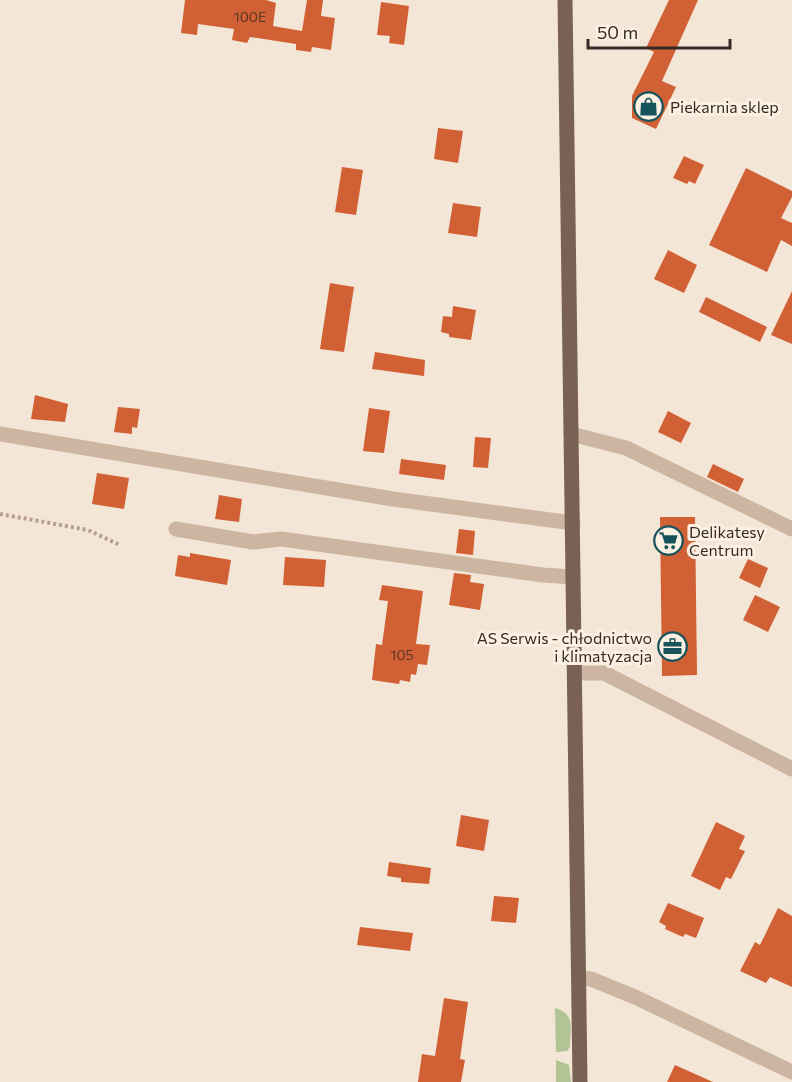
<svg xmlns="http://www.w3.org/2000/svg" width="792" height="1082" font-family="Commissioner,sans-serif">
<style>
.green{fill:#b2c395}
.building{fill:#d16135}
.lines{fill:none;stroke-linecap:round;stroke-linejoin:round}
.path{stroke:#b8a08b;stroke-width:4;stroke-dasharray:3 3;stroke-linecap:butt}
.minor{stroke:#ccb6a1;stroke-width:15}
.major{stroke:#796254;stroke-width:15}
.labels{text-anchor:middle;stroke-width:6;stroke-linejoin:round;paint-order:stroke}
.number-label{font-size:14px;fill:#5c3829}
.poi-label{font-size:16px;fill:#352a25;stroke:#fbf0e2;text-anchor:start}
</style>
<rect width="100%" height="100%" fill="#f3e6d6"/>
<!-- green -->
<g class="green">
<path d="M555,1008C576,1014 570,1028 570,1047L567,1051L556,1052Z"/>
<polygon points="556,1060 569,1065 571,1082 556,1082"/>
</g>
<!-- building -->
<g class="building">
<polygon points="185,0 266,0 276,3 273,26 302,31 307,0 323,0 321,16 335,18 331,50 312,47 311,52 296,50 296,44 250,37 247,43 232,40 234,29 198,24 197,35 181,33"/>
<polygon points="669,0 698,0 662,81 676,87 656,129 632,118 632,96 654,52 646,48"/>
<polygon points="381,2 409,6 404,45 389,43 390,36 377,35"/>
<polygon points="438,128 463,131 458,163 434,159"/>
<polygon points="684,156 704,165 695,184 689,181 687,184 673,178"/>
<polygon points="342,167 363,170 356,215 335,212"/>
<polygon points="746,168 792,191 792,197 781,218 792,223 792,246 781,240 767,272 709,245"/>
<polygon points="453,203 481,207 477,237 448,233"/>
<polygon points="668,250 697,265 684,293 654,279"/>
<polygon points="330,283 354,287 344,352 320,349"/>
<polygon points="792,291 792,344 771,335"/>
<polygon points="706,297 767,327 760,342 699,312"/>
<polygon points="453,306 476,310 471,340 449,337 449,334 441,332 443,316 452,317"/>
<polygon points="375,352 425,360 424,376 372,369"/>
<polygon points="35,395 68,404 65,422 31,419"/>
<polygon points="118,407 140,409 137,428 132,427 132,434 114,432"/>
<polygon points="369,408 390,411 384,453 363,451"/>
<polygon points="668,411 691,423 681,443 658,432"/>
<polygon points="475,437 491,438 488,468 473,467"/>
<polygon points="401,459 446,465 444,480 399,474"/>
<polygon points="713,464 744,479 738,492 707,477"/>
<polygon points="97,473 129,478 124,509 92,504"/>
<polygon points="219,495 242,499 239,522 215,519"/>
<polygon points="660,517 695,517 697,675 662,676"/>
<polygon points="459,529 475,531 473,555 456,553"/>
<polygon points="190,553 231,560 227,585 175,576 178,555 190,557"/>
<polygon points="285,557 326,560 324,587 283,585"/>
<polygon points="748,559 768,568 760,588 739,578"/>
<polygon points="454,573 471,575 470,582 484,584 480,610 449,605"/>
<polygon points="382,585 423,591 416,644 430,645 427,665 418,664 416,675 411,674 410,682 400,680 399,684 372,680 376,644 382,645 388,601 379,600"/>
<polygon points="755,595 780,607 768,632 743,620"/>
<polygon points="461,815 489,820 484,851 456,846"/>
<polygon points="716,822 745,836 739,849 745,851 731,879 726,877 720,890 691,876"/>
<polygon points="389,862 431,868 429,884 401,882 401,878 387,876"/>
<polygon points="494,896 519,898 516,923 491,921"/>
<polygon points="668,903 704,918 696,938 685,934 683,937 665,929 666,926 659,922"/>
<polygon points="778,908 792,916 792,987 770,977 766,983 740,971 755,942 760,945"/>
<polygon points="360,927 413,933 410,951 357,945"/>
<polygon points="444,998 468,1002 460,1059 465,1060 461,1082 418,1082 422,1054 435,1056"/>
<polygon points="675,1065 713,1082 667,1082"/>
</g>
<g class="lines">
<!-- path -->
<polyline class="path" points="0,514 88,530 120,545"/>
<!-- minor -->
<g class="minor">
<polyline points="0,434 393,499 573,523"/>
<polyline points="571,434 626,448 792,529"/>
<polyline points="176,529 253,542 281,539 543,575 573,577"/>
<polyline points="575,673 604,673 792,769"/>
<polyline points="579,978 591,979 635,997 792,1072"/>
</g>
<!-- major -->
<polyline class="major" points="565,0 580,1082"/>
</g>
<!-- icons -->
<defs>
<symbol id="shop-ring" viewBox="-11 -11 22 22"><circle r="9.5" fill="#fbf0e2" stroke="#17535a" stroke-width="1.5"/><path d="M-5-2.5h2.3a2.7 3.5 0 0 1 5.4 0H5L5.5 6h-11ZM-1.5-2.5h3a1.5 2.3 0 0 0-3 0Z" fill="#17535a"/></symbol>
<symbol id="supermarket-ring" viewBox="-11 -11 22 22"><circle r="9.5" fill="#fbf0e2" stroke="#17535a" stroke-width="1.5"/><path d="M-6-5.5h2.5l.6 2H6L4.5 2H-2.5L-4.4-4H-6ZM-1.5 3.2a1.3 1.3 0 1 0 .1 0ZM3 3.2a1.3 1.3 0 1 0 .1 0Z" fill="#17535a"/></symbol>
<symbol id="office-ring" viewBox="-11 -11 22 22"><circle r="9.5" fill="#fbf0e2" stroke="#17535a" stroke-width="1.5"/><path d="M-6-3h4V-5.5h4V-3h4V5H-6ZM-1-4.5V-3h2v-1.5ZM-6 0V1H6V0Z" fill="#17535a"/></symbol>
</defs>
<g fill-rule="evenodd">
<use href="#shop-ring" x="632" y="90" width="33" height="33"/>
<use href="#supermarket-ring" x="652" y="524" width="33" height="33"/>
<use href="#office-ring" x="656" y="630" width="33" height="33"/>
</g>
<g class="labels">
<!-- number labels -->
<g class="number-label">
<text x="250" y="22">100E</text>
<text x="402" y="660">105</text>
</g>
<!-- poi labels -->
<g class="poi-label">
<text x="670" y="113">Piekarnia sklep</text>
<text x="689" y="538">Delikatesy<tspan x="689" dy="18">Centrum</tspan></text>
<text x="652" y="644" text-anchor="end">AS Serwis - chłodnictwo<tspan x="652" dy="18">i klimatyzacja</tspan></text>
</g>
</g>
<!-- scale -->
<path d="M588 39v9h142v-9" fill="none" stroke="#352a25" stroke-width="3"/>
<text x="597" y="39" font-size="18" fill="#352a25" stroke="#fbf0e2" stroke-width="4.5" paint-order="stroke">50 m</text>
</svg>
